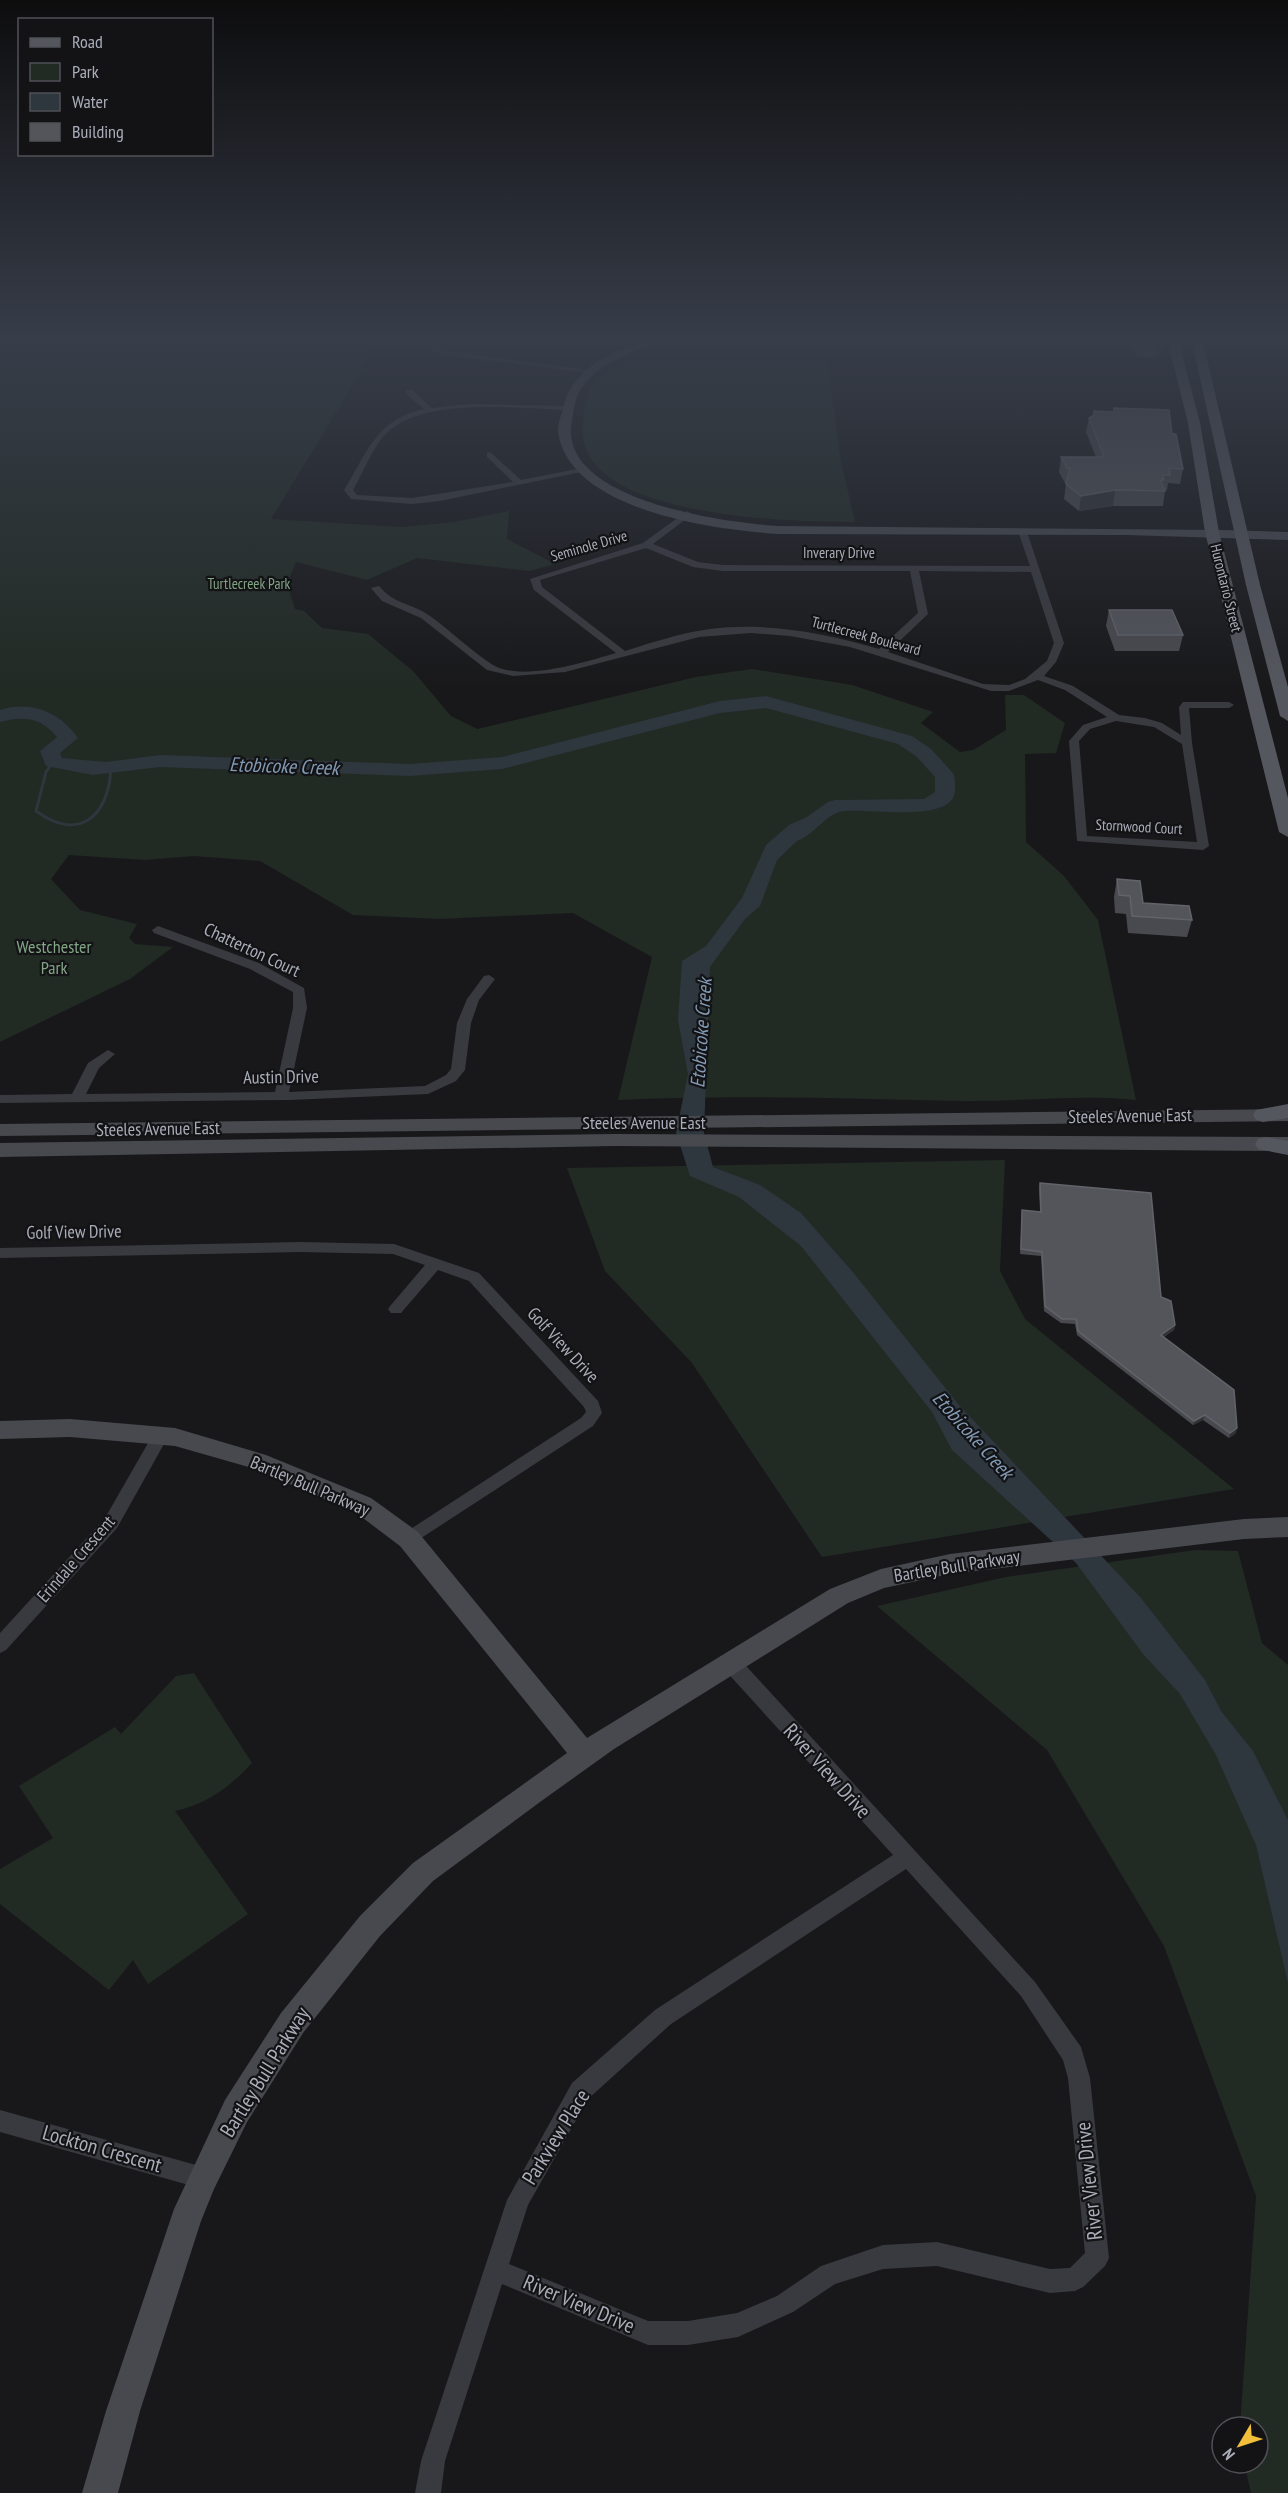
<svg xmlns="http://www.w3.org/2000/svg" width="1288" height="2493" font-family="'PT Sans Narrow',sans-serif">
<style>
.green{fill:#222a24}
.water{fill:#2e363e}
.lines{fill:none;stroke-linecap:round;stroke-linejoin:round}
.stream{stroke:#2e363e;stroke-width:3}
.river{fill:#2e363e;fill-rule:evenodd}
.street{fill:#393a3f;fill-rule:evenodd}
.secondary{fill:#47494f;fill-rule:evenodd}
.primary{fill:#55575e;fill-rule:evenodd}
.wall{fill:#494a4f}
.shaded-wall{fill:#313235}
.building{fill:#54555b;stroke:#62636a;stroke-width:1.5}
.labels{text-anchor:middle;stroke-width:4.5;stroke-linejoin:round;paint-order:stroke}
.far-street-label{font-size:15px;fill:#abaeba;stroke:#131315}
.far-park-label{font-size:15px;fill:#82a586;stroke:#131315}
.park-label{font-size:18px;fill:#82a586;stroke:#131315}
.street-label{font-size:18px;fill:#abaeba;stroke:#131315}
.water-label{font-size:20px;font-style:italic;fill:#829ab4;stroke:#131315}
.near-street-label{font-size:21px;fill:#abaeba;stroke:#131315}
</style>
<rect width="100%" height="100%" fill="#18181a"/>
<!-- green -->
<g class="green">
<path d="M0,342H379L271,519L402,527L454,522L509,511L507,539L555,564L530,571L417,558L367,580L296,562L287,584L295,609L304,611L322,628L368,634L413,671L451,716L477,729L696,677L752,669L852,685L933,712L921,723L960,752L973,750L1006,730L1005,695H1024L1065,723L1056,753L1025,754L1026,842L1064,876L1098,920L1136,1100C1078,1094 1021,1102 963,1101C848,1099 733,1094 618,1100L652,957L573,913L439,919L353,915L260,861L194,856L145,860L69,855L51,879L80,910L137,924L129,938L135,944L173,947L130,979L0,1042Z"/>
<path d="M621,362H827L841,462L855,522C794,522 571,519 583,423C587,387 591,381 621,362Z"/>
<polygon points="1005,1160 1000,1271 1025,1319 1234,1489 822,1557 692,1363 605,1271 567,1168"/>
<polygon points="1195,1550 1238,1551 1262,1643 1288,1665 1288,2493 1251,2493 1244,2463 1258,2463 1258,2427 1240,2427 1256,2196 1164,1946 1047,1750 877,1606 1006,1577"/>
<path d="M194,1673L252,1763C230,1787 207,1804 175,1811L248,1914L148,1984L133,1960L109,1990L0,1904V1869L53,1838L19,1786L115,1727L121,1734L176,1676Z"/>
</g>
<!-- water -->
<polygon class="water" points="818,812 823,816 777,860 760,906 745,919 710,967 704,1133 713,1167 760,1185 801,1213 852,1271 959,1405 1141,1598 1205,1680 1221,1711 1253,1751 1288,1820 1288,1983 1256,1845 1216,1755 1180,1694 1143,1654 1076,1563 952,1450 932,1412 801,1246 739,1197 690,1176 676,1133 688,1074 678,1020 682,961 706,946 742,898 766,845 789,825"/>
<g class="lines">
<!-- stream -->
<path class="stream" d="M53,762L46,772L36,811C80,843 109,815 111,768"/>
<!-- river -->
<path class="river" d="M766,696L912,736L931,749L952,772C956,777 955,783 955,790C955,826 859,806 839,812C819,819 807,847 784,841L781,837L784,833L828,802L835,800L924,799L935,792V777L917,757L898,744L766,708L720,713L502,769L410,776L160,767L93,775L46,766L40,751L57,737C40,717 24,716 0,722V710C31,700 60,712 78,738L60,753L62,758L106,762L160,755L410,764L502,757L720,701Z"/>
<!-- street -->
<g class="street">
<polygon points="432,342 438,342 440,348 447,351 594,371 590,373 446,355 433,351"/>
<path d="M406,390H412L432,408L468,404L567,406L571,408L567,410C517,409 417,395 382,438C370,453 363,473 353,490L357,495L412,498L513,482L487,457V453L490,452L521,480L582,468L586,471L440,501L412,504L351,499L344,490C368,452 375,420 424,409L406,394Z"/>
<path d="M687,511L692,514L690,516L653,544L698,562L723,565L1030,566L1018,531L1026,529L1064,643L1056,662L1044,676L1073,686L1119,715L1145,718L1162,723L1181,735L1179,707L1183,702H1229L1234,705L1229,708H1189L1192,743L1209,846L1203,850L1077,841L1069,741L1083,725L1107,717L1065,690L1038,680L1009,691H991L850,647L790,636L751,633L699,637L565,672L513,676L487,670L421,618L382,601L371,588L379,586C395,605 412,603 430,616C451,631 471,651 493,665C522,682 585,662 616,653L534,590L530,579L643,543ZM646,548L693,567L723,571H910L918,613L879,649C825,633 767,622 710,629C681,633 653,642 625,651L542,587L540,580ZM919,571L1031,572L1054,643L1047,661L1025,679L1009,685L983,684L888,652L928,614ZM1116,721L1154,727L1182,744L1197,842L1087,836L1079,741L1090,729Z"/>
<polygon points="158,926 259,963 304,988 307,1008 289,1092 425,1086 446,1075 451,1069 457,1023 467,999 484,976 489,975 495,979 479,1000 471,1023 465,1070 456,1081 428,1094 289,1100 0,1103 0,1095 72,1094 88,1063 108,1050 115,1054 99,1068 86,1094 275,1092 293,1008 293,992 250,969 154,933 152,930"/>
<polygon points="300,1242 394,1244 479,1273 598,1401 602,1413 593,1426 409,1546 403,1544 400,1539 403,1534 581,1418 586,1412 584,1407 469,1281 438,1270 401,1313 391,1313 388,1309 391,1305 425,1265 393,1254 300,1252 0,1258 0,1248"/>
<polygon points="161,1429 167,1431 169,1435 117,1528 6,1650 0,1653 0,1633 105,1518 155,1431"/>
<path d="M730,1654L737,1656L1035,1982L1081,2047L1090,2078L1109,2258L1105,2266L1083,2287L1075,2291L1050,2293L937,2266L883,2269L835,2284L793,2312L738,2337L688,2345H648L502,2284L445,2461L441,2493H415L421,2461L507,2200L572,2083L655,2010L893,1855L723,1668L721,1662L723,1656ZM906,1869L1021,1996L1063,2060L1068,2078L1085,2253L1070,2268L1050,2269L937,2242L883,2245L821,2266L777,2296L737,2313L688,2321H648L509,2264L528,2205L588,2099L671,2024Z"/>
<polygon points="0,2110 203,2167 211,2170 214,2178 211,2186 203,2189 0,2132"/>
</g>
<!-- secondary -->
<g class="secondary">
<path d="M642,342H656C650,347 640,349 631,352C613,360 595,370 583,386C575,396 574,408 572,420C555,500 726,523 779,526L1224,530L1288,532V540L1127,535L779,534C716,530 568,511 558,431C558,424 561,415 563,409C571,371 607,353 642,342Z"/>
<polygon points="1288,1109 1288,1121 0,1136 0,1124"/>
<polygon points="614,1134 1288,1137 1288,1151 614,1146 0,1157 0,1143"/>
<polygon points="70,1419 175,1428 266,1455 371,1498 418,1532 587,1738 830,1589 881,1569 950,1554 1244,1519 1288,1517 1288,1537 1244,1539 950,1574 884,1588 848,1603 614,1749 540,1802 433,1881 380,1936 303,2033 247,2122 214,2189 201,2221 140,2411 118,2493 82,2493 106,2411 174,2209 225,2100 281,2013 360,1916 413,1863 567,1753 400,1546 355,1512 252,1468 175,1446 70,1437 0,1439 0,1421"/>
</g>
<!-- primary -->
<g class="primary">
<polygon points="1168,342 1179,342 1200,423 1219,532 1288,798 1288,837 1279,832 1205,532 1188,423"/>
<polygon points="1192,342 1203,342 1260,585 1288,687 1288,721 1280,716 1246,585"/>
<polygon points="1288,1104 1288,1118 1263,1122 1256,1120 1253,1115 1256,1110"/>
<polygon points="1266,1137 1288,1141 1288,1155 1258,1149 1255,1144 1258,1139"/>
</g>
</g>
<!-- wall -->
<g class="wall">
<polygon points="1129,342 1164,342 1162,354 1154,357 1137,357"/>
<polygon points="1246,342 1264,342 1264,344 1247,344"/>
<polygon points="1114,408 1172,434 1183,469 1180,484 1168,483 1167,490 1165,490 1163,506 1113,506 1079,511 1064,499 1066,483 1065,483 1059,472 1061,457 1096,457 1086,432 1089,418 1093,416 1094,411 1113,412"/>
<polygon points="1109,610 1183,635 1179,651 1115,651 1106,626"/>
<polygon points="1117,879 1143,903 1192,920 1187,937 1128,933 1126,914 1115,913 1114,897"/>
<polygon points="1040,1183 1161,1297 1175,1325 1174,1330 1164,1337 1236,1433 1229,1438 1203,1420 1193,1425 1077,1335 1075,1324 1061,1323 1044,1311 1041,1256 1020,1254 1022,1210 1040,1212 1039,1188"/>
</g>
<!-- shaded-wall -->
<g class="shaded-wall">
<polygon points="1157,342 1164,342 1162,354 1154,357"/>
<polygon points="1115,490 1113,506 1079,511 1081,496"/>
<polygon points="1175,1325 1174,1330 1160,1339 1161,1335"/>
<polygon points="1205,1415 1203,1420 1193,1425 1194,1421"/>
<polygon points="1237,1428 1236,1433 1229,1438 1230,1433"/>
</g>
<!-- building -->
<g class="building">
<polygon points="1114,408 1169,410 1172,434 1176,434 1183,469 1169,468 1170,475 1162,475 1164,480 1160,480 1165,491 1115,490 1081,496 1066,484 1070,468 1067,468 1061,457 1104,457 1089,418 1094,415 1094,411 1114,412"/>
<polygon points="1109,610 1172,610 1183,635 1118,635"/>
<polygon points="1117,879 1140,881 1143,903 1189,906 1192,920 1132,916 1130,896 1119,895"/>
<polygon points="1040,1183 1151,1193 1161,1297 1171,1301 1175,1325 1161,1335 1234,1390 1237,1428 1230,1433 1205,1415 1194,1421 1078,1331 1076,1319 1062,1319 1045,1306 1042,1252 1021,1249 1022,1210 1041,1212"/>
</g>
<!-- sky -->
<linearGradient id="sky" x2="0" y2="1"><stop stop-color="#0d0d0e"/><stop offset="0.49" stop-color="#373d49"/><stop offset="1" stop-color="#373d49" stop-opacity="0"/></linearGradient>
<rect width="1288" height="691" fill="url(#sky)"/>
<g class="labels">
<!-- far-street labels -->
<g class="far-street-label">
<text transform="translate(589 546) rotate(-16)" y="5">Seminole Drive</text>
<text x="839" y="558">Inverary Drive</text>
<text transform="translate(1226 588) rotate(76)" y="5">Hurontario Street</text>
<text transform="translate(866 636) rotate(15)" y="5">Turtlecreek Boulevard</text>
<text transform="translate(1139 827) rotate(3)" y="5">Stornwood Court</text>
</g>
<!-- far-park labels -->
<g class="far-park-label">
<text x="249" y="589">Turtlecreek Park</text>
</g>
<!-- park labels -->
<g class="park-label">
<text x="54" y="953">Westchester<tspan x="54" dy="21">Park</tspan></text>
</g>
<!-- street labels -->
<g class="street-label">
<text transform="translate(252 950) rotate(25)" y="6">Chatterton Court</text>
<text transform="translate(281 1077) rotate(-1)" y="6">Austin Drive</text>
<text transform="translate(1130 1116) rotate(-1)" y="6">Steeles Avenue East</text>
<text x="644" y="1129">Steeles Avenue East</text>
<text transform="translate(158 1129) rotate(-1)" y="6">Steeles Avenue East</text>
<text transform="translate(74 1232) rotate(-1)" y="6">Golf View Drive</text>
<text transform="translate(563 1345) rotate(47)" y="6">Golf View Drive</text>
<text transform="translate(310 1486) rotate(23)" y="6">Bartley Bull Parkway</text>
<text transform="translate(76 1559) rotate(-49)" y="6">Erindale Crescent</text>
<text transform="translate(957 1566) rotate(-9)" y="6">Bartley Bull Parkway</text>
</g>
<!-- water labels -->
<g class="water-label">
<text transform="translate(284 766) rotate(2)" y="7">Etobicoke Creek</text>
<text transform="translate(701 1033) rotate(-86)" y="7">Etobicoke Creek</text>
<text transform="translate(973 1435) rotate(48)" y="7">Etobicoke Creek</text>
</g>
<!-- near-street labels -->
<g class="near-street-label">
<text transform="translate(827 1771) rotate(48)" y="7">River View Drive</text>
<text transform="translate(265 2072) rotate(-58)" y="7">Bartley Bull Parkway</text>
<text transform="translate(556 2137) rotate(-58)" y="7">Parkview Place</text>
<text transform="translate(102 2149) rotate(16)" y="7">Lockton Crescent</text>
<text transform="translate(1089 2181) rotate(-96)" y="7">River View Drive</text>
<text transform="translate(579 2304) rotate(23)" y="7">River View Drive</text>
</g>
</g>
<!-- legend -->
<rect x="18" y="18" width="195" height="138" fill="#131315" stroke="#505157" stroke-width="1.5"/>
<rect x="30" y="38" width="30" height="9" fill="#55575e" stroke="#505157" stroke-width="1.5"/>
<text x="72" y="48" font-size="18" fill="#abaeba">Road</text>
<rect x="30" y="63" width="30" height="18" fill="#222a24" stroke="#505157" stroke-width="1.5"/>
<text x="72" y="78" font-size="18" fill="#abaeba">Park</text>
<rect x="30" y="93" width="30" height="18" fill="#2e363e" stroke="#505157" stroke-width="1.5"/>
<text x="72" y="108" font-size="18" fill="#abaeba">Water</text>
<rect x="30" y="123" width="30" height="18" fill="#54555b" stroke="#505157" stroke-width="1.5"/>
<text x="72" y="138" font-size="18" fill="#abaeba">Building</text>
<!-- north arrow -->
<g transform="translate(1240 2445) rotate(231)"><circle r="28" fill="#131315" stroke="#505157" stroke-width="1.5"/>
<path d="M0-4.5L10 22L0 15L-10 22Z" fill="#f1bf3a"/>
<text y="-9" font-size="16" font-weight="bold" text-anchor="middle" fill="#abaeba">N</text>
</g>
</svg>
